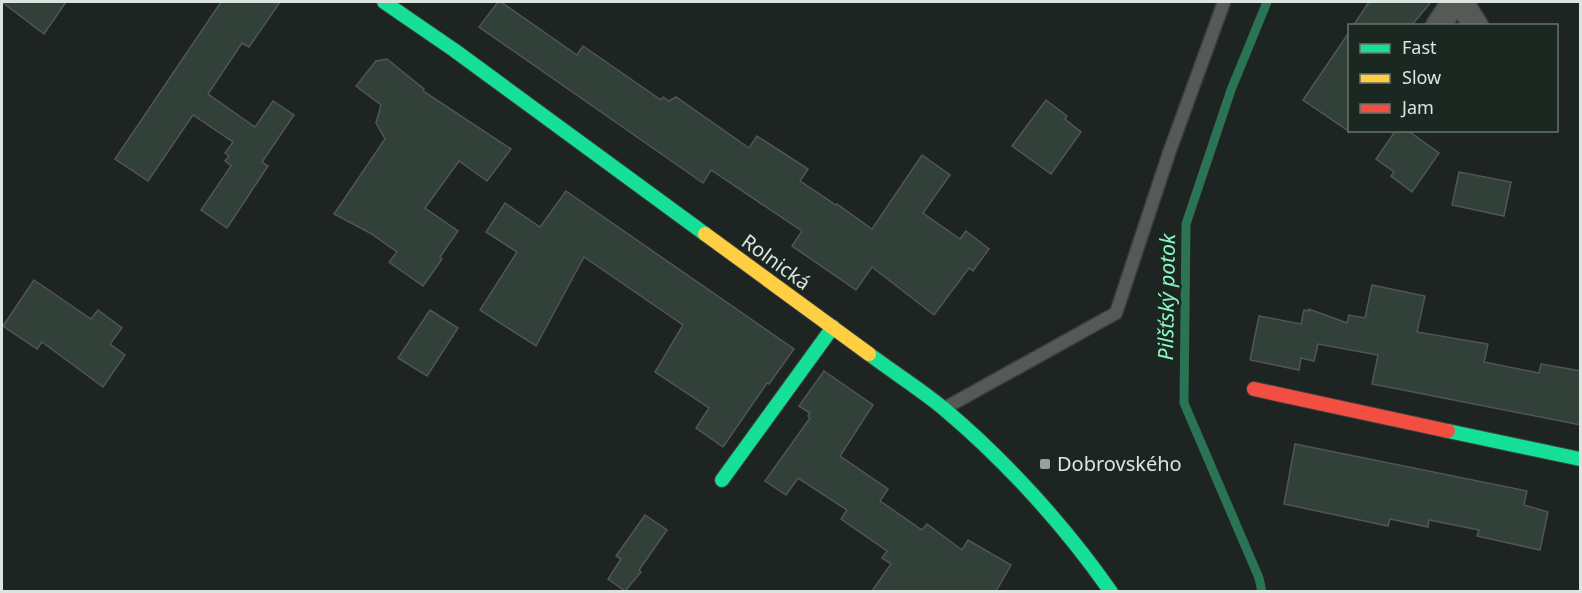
<svg xmlns="http://www.w3.org/2000/svg" width="1582" height="593" font-family="'Noto Sans',sans-serif">
<style>
.lines{fill:none;stroke-linecap:round;stroke-linejoin:round}
.stream{stroke:#2a7355;stroke-width:9}
.building{fill:#314039;stroke:#515653;stroke-width:1.5}
.lane-casing{stroke:#3a403e;stroke-width:15}
.street-casing{stroke:#3a403e;stroke-width:27}
.fast-casing{stroke:#3a403e;stroke-width:16}
.slow-casing{stroke:#3a403e;stroke-width:16}
.jam-casing{stroke:#3a403e;stroke-width:16}
.lane{stroke:#555a57;stroke-width:12}
.street{stroke:#555a57;stroke-width:24}
.fast{stroke:#16e098;stroke-width:14}
.slow{stroke:#ffcf43;stroke-width:14}
.jam{stroke:#f24e42;stroke-width:14}
.poi-dot{fill:#9aa19d;stroke:#1b2721;stroke-width:2}
.labels{text-anchor:middle;stroke-width:5;stroke-linejoin:round;paint-order:stroke}
.street-label{font-size:20px;fill:#dce4e0;stroke:#1b2721}
.poi-label{font-size:20px;fill:#dce4e0;stroke:#1b2721;text-anchor:start}
.water-label{font-size:21px;font-style:italic;fill:#8af7c5;stroke:#1b2721}
</style>
<rect width="100%" height="100%" fill="#1e2421"/>
<g class="lines">
<!-- stream -->
<polyline class="stream" points="1262,592 1259,578 1184,403 1186,224 1231,90 1267,2"/>
</g>
<!-- building -->
<g class="building">
<polygon points="2,2 66,2 44,34"/>
<polygon points="221,2 280,2 249,47 242,43 208,94 255,127 273,101 294,115 262,162 268,166 227,228 201,210 231,166 225,161 229,156 225,153 233,142 193,115 148,181 115,159"/>
<polygon points="498,2 501,2 577,55 583,46 661,100 663,97 669,101 676,97 749,148 757,136 808,169 800,181 836,205 837,204 872,229 922,155 950,175 923,213 960,239 966,231 989,249 973,271 969,268 934,315 872,267 856,290 792,246 802,231 711,170 703,183 479,27"/>
<polygon points="1369,2 1431,2 1411,26 1353,26"/>
<polygon points="1350,31 1350,132 1303,100"/>
<polygon points="387,59 424,89 423,91 511,149 487,181 459,161 425,208 458,231 440,257 442,259 423,286 389,262 397,252 370,233 334,214 385,139 376,123 381,105 356,86 376,61"/>
<polygon points="1046,100 1067,116 1065,119 1081,132 1051,174 1012,146"/>
<polygon points="1396,130 1407,130 1439,153 1412,192 1391,176 1394,172 1376,159"/>
<polygon points="1459,172 1511,182 1504,216 1452,205"/>
<polygon points="566,191 794,349 769,384 767,383 723,447 696,428 709,408 655,372 683,325 584,257 536,346 480,310 517,252 486,232 505,203 540,227"/>
<polygon points="34,280 91,319 98,310 122,328 110,344 125,355 103,387 42,342 37,349 3,326"/>
<polygon points="1372,285 1425,296 1417,332 1488,344 1484,362 1539,373 1541,364 1581,371 1581,425 1372,384 1378,355 1318,344 1314,361 1301,358 1299,370 1250,360 1259,316 1301,324 1304,310 1309,311 1309,309 1347,323 1349,315 1365,318"/>
<polygon points="430,310 458,328 427,376 398,358"/>
<polygon points="824,371 873,405 840,456 888,489 880,501 922,530 927,524 962,550 968,540 1011,565 996,591 872,591 891,564 882,558 887,551 841,519 847,510 798,478 786,495 765,481 810,418 808,416 810,413 799,406"/>
<polygon points="1295,444 1527,491 1524,505 1548,512 1540,550 1477,536 1479,530 1429,520 1428,527 1390,519 1388,526 1284,504"/>
<polygon points="645,515 667,530 639,570 641,572 625,591 608,579 621,559 616,556"/>
</g>
<g class="lines">
<defs>
<polyline id="lane" points="945,408 1116,313 1169,153 1224,2"/>
<g id="street">
<polyline points="1461,2 1476,26"/>
<polyline points="1438,26 1454,2"/>
</g>
<g id="fast">
<polyline points="384,2 454,50 705,234"/>
<path d="M869,354C893,372 920,389 943,408C1005,460 1065,526 1111,592"/>
<polyline points="1448,431 1580,459"/>
<polyline points="722,480 833,327"/>
</g>
<polyline id="slow" points="705,234 869,354"/>
<polyline id="jam" points="1254,389 1448,431"/>
</defs>
<!-- lane casing -->
<use href="#lane" class="lane-casing"/>
<!-- street casing -->
<use href="#street" class="street-casing"/>
<!-- fast casing -->
<use href="#fast" class="fast-casing"/>
<!-- slow casing -->
<use href="#slow" class="slow-casing"/>
<!-- jam casing -->
<use href="#jam" class="jam-casing"/>
<!-- lane -->
<use href="#lane" class="lane"/>
<!-- street -->
<use href="#street" class="street"/>
<!-- fast -->
<use href="#fast" class="fast"/>
<!-- slow -->
<use href="#slow" class="slow"/>
<!-- jam -->
<use href="#jam" class="jam"/>
</g>
<!-- markers -->
<rect class="poi-dot" x="1039" y="458" width="12" height="12" rx="3"/>
<g class="labels">
<!-- street labels -->
<g class="street-label">
<text transform="translate(776 262) rotate(36)" y="7">Rolnická</text>
</g>
<!-- poi labels -->
<g class="poi-label">
<text x="1057" y="471">Dobrovského</text>
</g>
<!-- water labels -->
<g class="water-label">
<text transform="translate(1167 297) rotate(-89)" y="7">Pilšťský potok</text>
</g>
</g>
<!-- border -->
<rect width="1582" height="593" fill="none" stroke="#dce4e0" stroke-width="6"/>
<!-- legend -->
<rect x="1348" y="24" width="210" height="108" fill="#1b2721" stroke="#68736d" stroke-width="1.5"/>
<rect x="1360" y="44" width="30" height="9" fill="#16e098" stroke="#68736d" stroke-width="1.5"/>
<text x="1402" y="54" font-size="18" fill="#dce4e0">Fast</text>
<rect x="1360" y="74" width="30" height="9" fill="#ffcf43" stroke="#68736d" stroke-width="1.5"/>
<text x="1402" y="84" font-size="18" fill="#dce4e0">Slow</text>
<rect x="1360" y="104" width="30" height="9" fill="#f24e42" stroke="#68736d" stroke-width="1.5"/>
<text x="1402" y="114" font-size="18" fill="#dce4e0">Jam</text>
</svg>
